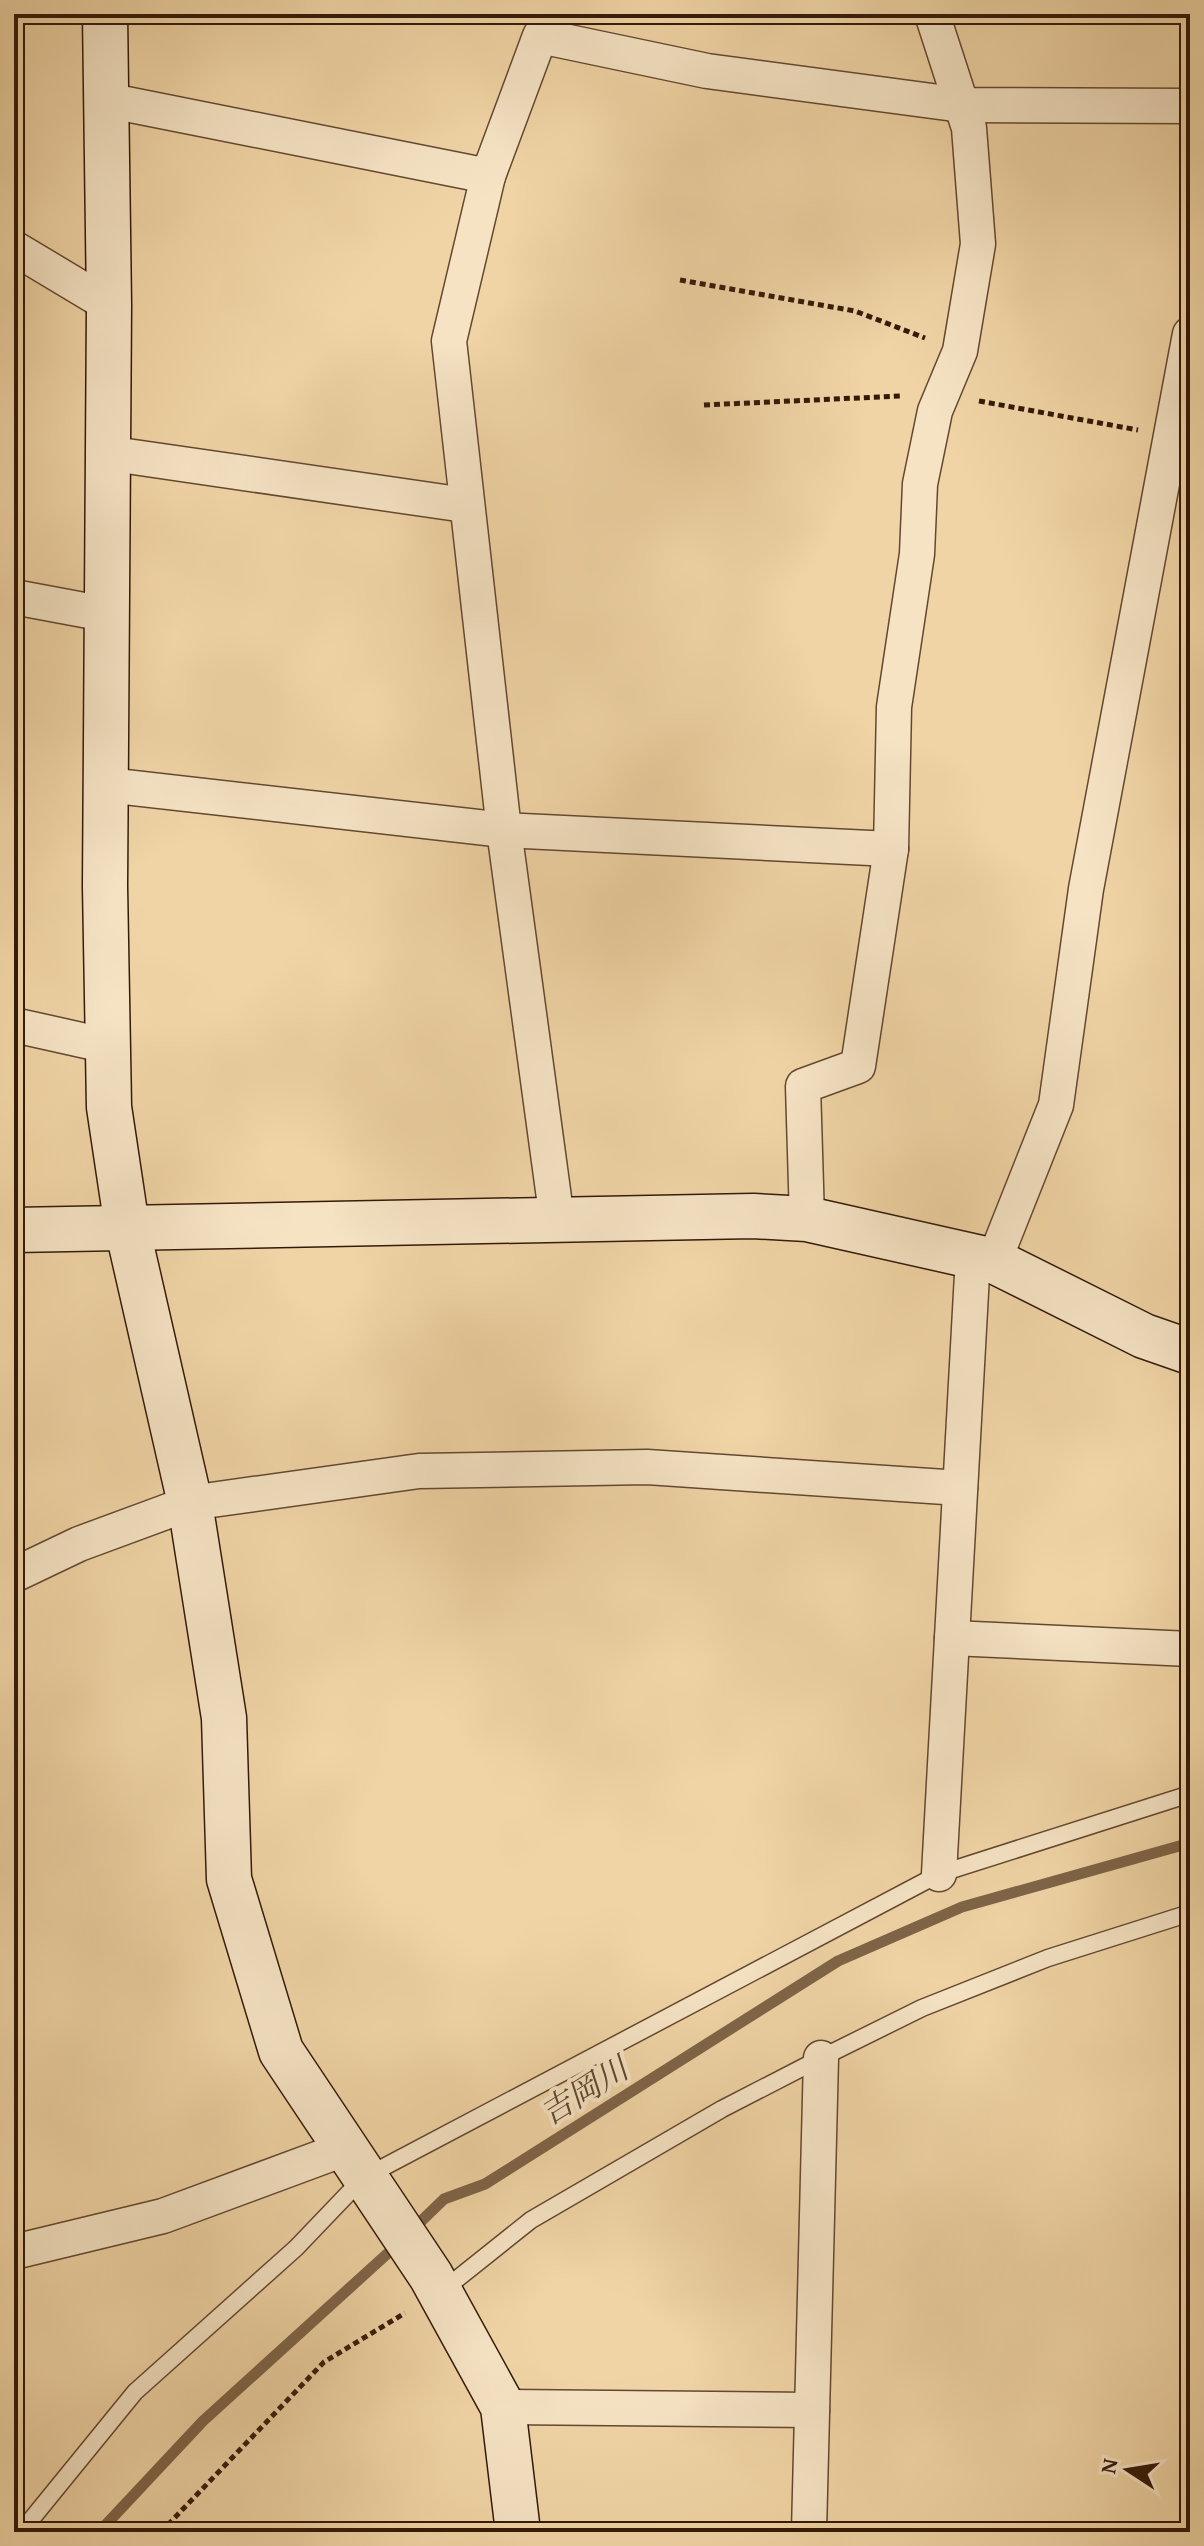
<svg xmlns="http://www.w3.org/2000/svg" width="1204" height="2546" font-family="'Gentium Book Plus','Noto Serif JP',serif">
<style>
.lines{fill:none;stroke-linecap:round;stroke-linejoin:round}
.stream{stroke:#7e6447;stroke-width:11}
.lane-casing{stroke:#634831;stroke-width:19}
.street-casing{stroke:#634831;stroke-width:37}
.secondary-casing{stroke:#341a0a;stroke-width:47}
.path{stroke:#341a0a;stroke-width:5;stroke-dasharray:6 4;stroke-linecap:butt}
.lane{stroke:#f5e3c4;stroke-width:16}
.street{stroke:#f5e3c4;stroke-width:34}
.secondary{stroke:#f5e3c4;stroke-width:44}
.labels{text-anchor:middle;stroke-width:8;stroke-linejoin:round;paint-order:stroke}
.water-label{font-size:32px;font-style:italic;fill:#5f452e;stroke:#f5e3c4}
</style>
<rect width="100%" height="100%" fill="#f0d4a5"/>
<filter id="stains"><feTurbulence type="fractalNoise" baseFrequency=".0025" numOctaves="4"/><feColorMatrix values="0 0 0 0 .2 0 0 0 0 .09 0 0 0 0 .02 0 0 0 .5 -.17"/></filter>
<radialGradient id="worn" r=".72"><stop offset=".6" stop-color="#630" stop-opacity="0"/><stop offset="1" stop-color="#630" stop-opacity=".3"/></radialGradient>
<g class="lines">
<!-- stream -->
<g class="stream">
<polyline points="410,2232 444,2199 485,2184 838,1961 962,1907 1190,1843"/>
<polyline points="99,2532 203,2421 398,2244"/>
</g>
<defs>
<g id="lane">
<polyline points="442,2291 531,2220 722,2109 821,2058 922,2008 1048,1958 1190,1913"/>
<polyline points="21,2532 135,2392 296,2248 363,2178 939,1874 1190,1794"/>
</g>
<g id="street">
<polyline points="106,100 488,176 449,341 504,830 557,1220"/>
<polyline points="488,176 540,36 707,71 962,105 1190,106"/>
<polyline points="14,248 109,305"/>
<polyline points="106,453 465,505"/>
<polyline points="14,597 105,614"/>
<polyline points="107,785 504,830 891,849"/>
<polyline points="14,1025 108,1046"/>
<polyline points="807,1219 803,1086 858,1066 891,849 894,707 917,554 920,484 935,411 960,351 978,244 969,128 932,14"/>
<polyline points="994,1261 1056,1105 1086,889 1190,334"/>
<polyline points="14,1575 79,1544 190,1503 419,1471 647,1467 960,1488"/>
<polyline points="952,1638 1190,1649"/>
<polyline points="939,1874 973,1256"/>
<polyline points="14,2252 163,2216 344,2149"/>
<polyline points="503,2407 812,2410"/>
<polyline points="809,2532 821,2058"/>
</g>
<g id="secondary">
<polyline points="105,14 109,305 105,886 109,1107 127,1227 190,1503 224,1718 229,1879 281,2051 431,2276 503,2407 518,2532"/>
<polyline points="14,1230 753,1216 807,1219 994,1261 1144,1336 1190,1352"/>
</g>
</defs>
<!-- lane casing -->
<use href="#lane" class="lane-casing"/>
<!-- street casing -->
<use href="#street" class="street-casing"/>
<!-- secondary casing -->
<use href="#secondary" class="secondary-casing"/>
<!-- path -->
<g class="path">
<polyline points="680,280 855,311 925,338"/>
<polyline points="979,401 1138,430"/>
<polyline points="704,405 901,396"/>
<polyline points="161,2532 324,2362 405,2313"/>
</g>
<!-- lane -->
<use href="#lane" class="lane"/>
<!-- street -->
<use href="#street" class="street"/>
<!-- secondary -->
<use href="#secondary" class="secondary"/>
</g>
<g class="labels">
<!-- water labels -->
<g class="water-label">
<text transform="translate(584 2091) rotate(-32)" y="11">吉岡川</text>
</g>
</g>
<!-- margin -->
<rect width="1204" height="2546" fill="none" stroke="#f0d4a5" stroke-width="48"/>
<rect x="16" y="16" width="1172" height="2514" fill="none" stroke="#341a0a" stroke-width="4"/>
<rect x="24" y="24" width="1156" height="2498" fill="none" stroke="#341a0a" stroke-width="2"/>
<!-- north arrow -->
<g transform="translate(1128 2470) rotate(282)" stroke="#f5e3c4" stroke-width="6" paint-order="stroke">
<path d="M0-6L14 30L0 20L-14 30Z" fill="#341a0a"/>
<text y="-12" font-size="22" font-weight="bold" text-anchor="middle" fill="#341a0a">N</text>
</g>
<rect width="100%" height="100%" filter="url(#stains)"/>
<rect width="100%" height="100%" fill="url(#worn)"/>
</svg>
